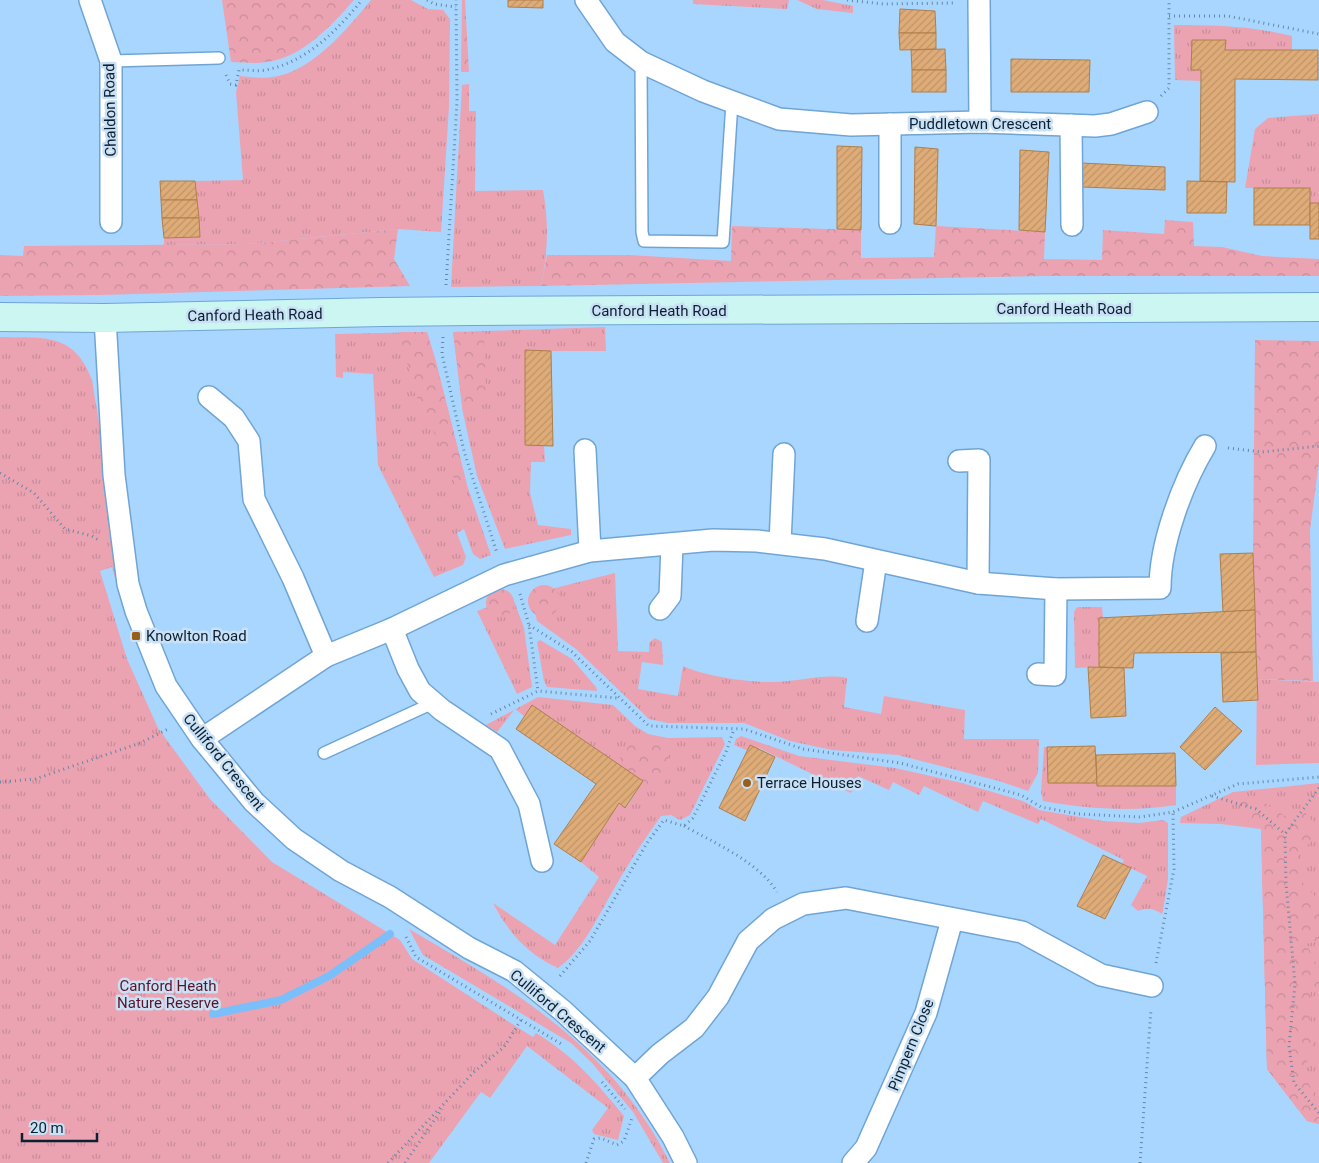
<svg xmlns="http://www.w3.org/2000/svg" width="1319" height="1163" font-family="Roboto,sans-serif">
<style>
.grass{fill:url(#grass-tufts)}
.forest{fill:url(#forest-crowns)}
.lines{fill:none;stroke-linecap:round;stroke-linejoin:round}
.stream{stroke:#7abffa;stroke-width:8}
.building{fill:url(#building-hatch);stroke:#af7e4b}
.lane-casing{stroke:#6fa5d5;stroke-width:14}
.street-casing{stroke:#6fa5d5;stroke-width:24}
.secondary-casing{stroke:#6fa5d5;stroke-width:30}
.path{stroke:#6487a6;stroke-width:3;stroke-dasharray:1 4;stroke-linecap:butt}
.lane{stroke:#fff;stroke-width:11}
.street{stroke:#fff;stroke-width:21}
.secondary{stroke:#ccf6f2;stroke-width:28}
.secondary-bridge-casing{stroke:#6fa5d5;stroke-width:30;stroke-linecap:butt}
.secondary-bridge{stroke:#ccf6f2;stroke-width:28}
.poi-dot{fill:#985f1b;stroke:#cae0f4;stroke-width:2}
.labels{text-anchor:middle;stroke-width:5;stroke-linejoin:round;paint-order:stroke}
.street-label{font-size:15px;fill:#0a2133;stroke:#cae0f4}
.poi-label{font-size:15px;fill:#0a2133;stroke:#cae0f4;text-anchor:start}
.park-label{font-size:15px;fill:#59142a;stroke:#cae0f4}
</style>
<defs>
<pattern id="grass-tufts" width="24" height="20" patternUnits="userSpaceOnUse" patternTransform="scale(1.25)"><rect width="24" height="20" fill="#eba3b2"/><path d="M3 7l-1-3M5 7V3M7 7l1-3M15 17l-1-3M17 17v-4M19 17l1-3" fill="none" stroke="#c88c9a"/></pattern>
<pattern id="forest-crowns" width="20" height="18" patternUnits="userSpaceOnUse" patternTransform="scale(1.25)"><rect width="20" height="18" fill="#eba3b2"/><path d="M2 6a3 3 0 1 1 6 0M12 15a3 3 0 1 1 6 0" fill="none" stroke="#c88c9a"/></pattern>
<pattern id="building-hatch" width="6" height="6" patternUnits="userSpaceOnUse" patternTransform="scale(1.25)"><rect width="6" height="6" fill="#dfac78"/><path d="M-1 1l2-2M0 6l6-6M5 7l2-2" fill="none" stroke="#be9468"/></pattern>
</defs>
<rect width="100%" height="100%" fill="#a9d6fe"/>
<!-- grass -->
<g class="grass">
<path d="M371,0H411L428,9L443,10L450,19L449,107L441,232L398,229L248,244L164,245V238L200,237L195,181L243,180L236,92L240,76C250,77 262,79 272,77C311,73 348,28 371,0Z"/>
<polygon points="693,0 789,0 787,9 693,4"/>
<polygon points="797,0 823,0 853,6 853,13 817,9"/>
<path d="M1174,25C1215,25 1252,26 1292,36V50H1225V40H1192V70H1201V81L1175,80Z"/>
<path d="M469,84V111H476L475,191L543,190C549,223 548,253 541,286L451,287L462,85Z"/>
<polygon points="1319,114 1319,203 1310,203 1309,188 1245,188 1255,129 1268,118"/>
<polygon points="605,327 606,351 525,351 525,444 544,445 545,462 531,462 530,493 538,525 571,529 571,535 505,549 477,476 463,413 453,332"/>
<polygon points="427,332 436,362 467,485 491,555 480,559 473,554 464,529 457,533 466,557 463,565 434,577 378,465 373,374 343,372 343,378 336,377 335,334"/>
<path d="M0,337C44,338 74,332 92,380L130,613L125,615L112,567L100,571L127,659L158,728L210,799L272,862L400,940L412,959L517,1027L533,1037L536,1033C575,1057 595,1081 624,1116L618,1140L594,1134L592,1130L608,1108L527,1046L490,1098L481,1092L429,1163H0Z"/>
<path d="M615,573L618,651L649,652V643L655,638L662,642L663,665L642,662L638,689L678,696L683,666C704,676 746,682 770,682C796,683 821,673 847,678L844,707L881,714L884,696L965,710L964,739H1039L1038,773L1028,791L999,781L898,755L832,750L790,741L744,723H668L649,719L576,649L537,621L531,594Z"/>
<polygon points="513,598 524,628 532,687 517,694 477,611"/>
<polygon points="1077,607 1102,607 1103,618 1099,618 1099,667 1075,668 1074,612"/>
<polygon points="540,640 572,659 596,687 597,691 547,687 544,681 537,642"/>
<polygon points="1257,679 1319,682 1319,763 1256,765"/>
<path d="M538,697L613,705L635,726L648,734L668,738L722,737L725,744L690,815L680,820L671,815L661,816C643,841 626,867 611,894C596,920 583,950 558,968C527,954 508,932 493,903L555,945L599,877L581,862L619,803L626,808L643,781L533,706L524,716L515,709L497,732L486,725Z"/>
<path d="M741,736L799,756L895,768L962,783L1023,801L1039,810L1103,821L1139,823L1163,820L1168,823V879L1163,911L1162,914C1154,909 1148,907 1138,911L1131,905L1147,876L1122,864L1124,860L1041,819L1038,824L983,801L978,812L924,786L919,795L893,782L889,790L858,776L851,793L759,748L756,754L734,745L736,739Z"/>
<path d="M1044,747H1047L1048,783H1097V786H1176V805C1132,812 1087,809 1043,801L1041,792Z"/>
<polygon points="1319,783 1319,1124 1307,1121 1267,1069 1261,829 1221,824 1180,823 1181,817 1233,792"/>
<path d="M409,929C516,991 613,1048 670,1163H663L633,1112L592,1063L571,1043L423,955Z"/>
</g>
<!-- forest -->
<g class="forest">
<path d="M222,0H354C332,25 302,58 266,62C255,64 243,62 231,62Z"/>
<polygon points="462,0 465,0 469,72 461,72"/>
<polygon points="1165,220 1193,222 1194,246 1222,247 1262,256 1319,259 1319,276 1044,276 541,286 547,255 629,255 731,261 732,226 861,230 861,258 934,257 936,226 1045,232 1044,259 1102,260 1103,230 1164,234"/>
<polygon points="398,229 394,259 410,286 101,295 0,296 0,255 23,256 24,246 248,244"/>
<polygon points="399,332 427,332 436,362 467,485 457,488 449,464 415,393"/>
<polygon points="453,332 484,332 486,393 463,413"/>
<polygon points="1255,340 1319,341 1319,462 1310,530 1313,681 1257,679 1253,553"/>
<circle cx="544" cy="601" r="16"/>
<circle cx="500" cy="603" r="14"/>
<circle cx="645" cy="766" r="26"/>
<path d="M1251,795L1285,816L1303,810L1314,823L1312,841L1297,854L1298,877L1319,901V941L1305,944C1316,958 1319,968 1319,986L1310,993C1313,1007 1314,1018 1306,1030L1314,1041C1303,1069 1304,1071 1315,1099L1319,1100V1124L1307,1121L1267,1069L1261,828L1241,817L1240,804Z"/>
</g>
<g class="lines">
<!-- stream -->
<polyline class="stream" points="213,1014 281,1000 329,976 390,934"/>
</g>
<!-- building -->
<g class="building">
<polygon points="508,0 543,0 543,8 508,7"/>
<polygon points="900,9 935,11 936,33 899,33"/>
<polygon points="899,33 936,33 936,49 900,50"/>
<polygon points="1192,40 1226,40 1225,50 1318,50 1318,80 1235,79 1235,182 1200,181 1201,70 1191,70"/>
<polygon points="945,49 946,70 912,70 911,50"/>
<polygon points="1011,59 1090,60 1089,92 1011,92"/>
<rect x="912" y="70" width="34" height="22"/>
<polygon points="837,146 862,147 861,230 837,229"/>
<polygon points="915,147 938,149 936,226 914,224"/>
<polygon points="1020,150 1049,152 1045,232 1019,230"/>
<polygon points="1081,163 1165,167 1165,190 1082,187"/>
<polygon points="160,181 195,181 197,200 161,200"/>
<polygon points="1187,181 1227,182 1226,213 1187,213"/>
<rect x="1254" y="188" width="56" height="37"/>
<polygon points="161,200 197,200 199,218 162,218"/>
<rect x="1310" y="203" width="9" height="36"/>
<polygon points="162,218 199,218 200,237 164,238"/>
<polygon points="525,350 551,351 553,446 525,445"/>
<polygon points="1253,553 1255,610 1223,612 1220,554"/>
<polygon points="1255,610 1256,652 1134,653 1133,668 1099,667 1099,618"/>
<polygon points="1256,652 1258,700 1223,702 1221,653"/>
<polygon points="1088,667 1124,668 1126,716 1091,718"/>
<polygon points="532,705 643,781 625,808 619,803 581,862 554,844 596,784 516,729"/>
<polygon points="1215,707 1242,731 1205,770 1180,747"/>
<polygon points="750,745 775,757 745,821 719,808"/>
<polygon points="1095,746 1097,783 1048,783 1047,747"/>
<polygon points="1175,753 1176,786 1097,786 1096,755"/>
<polygon points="1103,855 1131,868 1105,919 1077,906"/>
</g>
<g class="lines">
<defs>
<g id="lane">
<polyline points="111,61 219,58"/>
<polyline points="641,62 642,232 644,241 723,242 732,102"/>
<polyline points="324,753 433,703"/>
</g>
<g id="street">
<polyline points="90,0 111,61 111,222"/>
<polyline points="586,0 615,42 641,62 703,91 779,119 851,125 980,122 1095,126 1111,124 1147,112"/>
<polyline points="979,0 980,122"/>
<polyline points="890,124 890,223"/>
<polyline points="1071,125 1072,225"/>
<polyline points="105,318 114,475 128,584 136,611 166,686 202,739 254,802 294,839 341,871 390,897 469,948 514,971 563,1011 635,1078 673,1137 686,1163"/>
<polyline points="209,397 234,418 249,441 254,499 293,578 326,656"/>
<polyline points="585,450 590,551"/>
<polyline points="959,461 979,460 978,583"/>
<polyline points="780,543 784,454"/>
<polyline points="660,609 670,596 672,545"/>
<polyline points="867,621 876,561"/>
<polyline points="392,629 408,669 420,691 442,710 500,749 529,804 542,861"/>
<polyline points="1038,674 1055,675 1056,589"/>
<path d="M202,739L326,656L392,629L504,575L590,551L713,540L757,541L825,549L978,583L1056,589L1160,588C1160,544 1182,484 1205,446"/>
<polyline points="635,1078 660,1054 694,1028 718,997 748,941 773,919 803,904 846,898 1022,932 1101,975 1152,986"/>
<polyline points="853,1163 866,1148 926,1013 952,920"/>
</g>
<g id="secondary">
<polyline points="473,311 1319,307"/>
<polyline points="0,317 105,318 382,312"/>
</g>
</defs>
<!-- lane casing -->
<use href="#lane" class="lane-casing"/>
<!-- street casing -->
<use href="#street" class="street-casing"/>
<!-- secondary casing -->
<use href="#secondary" class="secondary-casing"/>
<!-- path -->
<g class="path">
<polyline points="427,0 434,4 456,7"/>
<polyline points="847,0 883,4 956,3"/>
<polyline points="1169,16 1228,16 1319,34"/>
<path d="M226,75L230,84L236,85L239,70C249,70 261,72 270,69C309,60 338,29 362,0"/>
<polyline points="1161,96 1169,88 1169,0"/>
<polyline points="446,285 457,102 456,0"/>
<polyline points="443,337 442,354 464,451 497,553"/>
<polyline points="1228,448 1262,452 1319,446"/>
<polyline points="0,473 34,493 65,529 92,536 100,541"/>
<polyline points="520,594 529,625 538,691"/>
<polyline points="529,625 572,652 649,726 744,729 803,749 900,763 1021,795 1041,807 1078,814 1140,817 1173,812 1238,784 1319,777"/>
<polyline points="491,714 538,691 617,698"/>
<polyline points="0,782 35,779 140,743 168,729"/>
<polyline points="1319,788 1285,834 1286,884 1295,984 1289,1046 1294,1083 1319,1113"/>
<polyline points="1212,796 1256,809 1285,834"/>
<path d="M684,826C713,842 760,863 777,892"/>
<polyline points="406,937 416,957 563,1045"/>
<polyline points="1156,963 1174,869 1173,812"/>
<polyline points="560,976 590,941 647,843 664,820 684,826 693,818 726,752 734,729"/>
<polyline points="602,1082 625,1109"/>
<polyline points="388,1163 474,1072 504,1047 521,1020"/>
<polyline points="405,1163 442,1109"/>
<polyline points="586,1163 594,1139 601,1138 617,1145 624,1141 632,1118"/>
<polyline points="1140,1163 1151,1009"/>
</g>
<!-- lane -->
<use href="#lane" class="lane"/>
<!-- street -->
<use href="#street" class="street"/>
<!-- secondary -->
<use href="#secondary" class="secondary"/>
<defs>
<polyline id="secondary-bridge" points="382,312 473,311"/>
</defs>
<!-- secondary-bridge casing -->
<use href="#secondary-bridge" class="secondary-bridge-casing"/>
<!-- secondary-bridge -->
<use href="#secondary-bridge" class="secondary-bridge"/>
</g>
<!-- markers -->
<g class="poi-dot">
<rect x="131" y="631" width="10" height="10" rx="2.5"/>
<circle cx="747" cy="783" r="5"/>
</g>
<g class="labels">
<!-- street labels -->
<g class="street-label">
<text transform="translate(110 110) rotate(-91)" y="5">Chaldon Road</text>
<text x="980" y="129">Puddletown Crescent</text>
<text x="1064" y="314">Canford Heath Road</text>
<text x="659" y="316">Canford Heath Road</text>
<text transform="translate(255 315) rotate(-1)" y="5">Canford Heath Road</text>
<text transform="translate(224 762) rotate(51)" y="5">Culliford Crescent</text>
<text transform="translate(558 1011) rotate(40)" y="5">Culliford Crescent</text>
<text transform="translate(911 1045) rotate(-68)" y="5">Pimpern Close</text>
</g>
<!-- poi labels -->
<g class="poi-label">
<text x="146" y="641">Knowlton Road</text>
<text x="757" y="788">Terrace Houses</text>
</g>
<!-- park labels -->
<g class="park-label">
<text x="168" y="991">Canford Heath<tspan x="168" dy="17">Nature Reserve</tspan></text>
</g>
</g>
<!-- scale -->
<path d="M22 1133v8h75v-8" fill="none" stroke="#0a2133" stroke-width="2.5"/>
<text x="30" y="1133" font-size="15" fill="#0a2133" stroke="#cae0f4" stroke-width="4" paint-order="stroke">20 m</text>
</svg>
